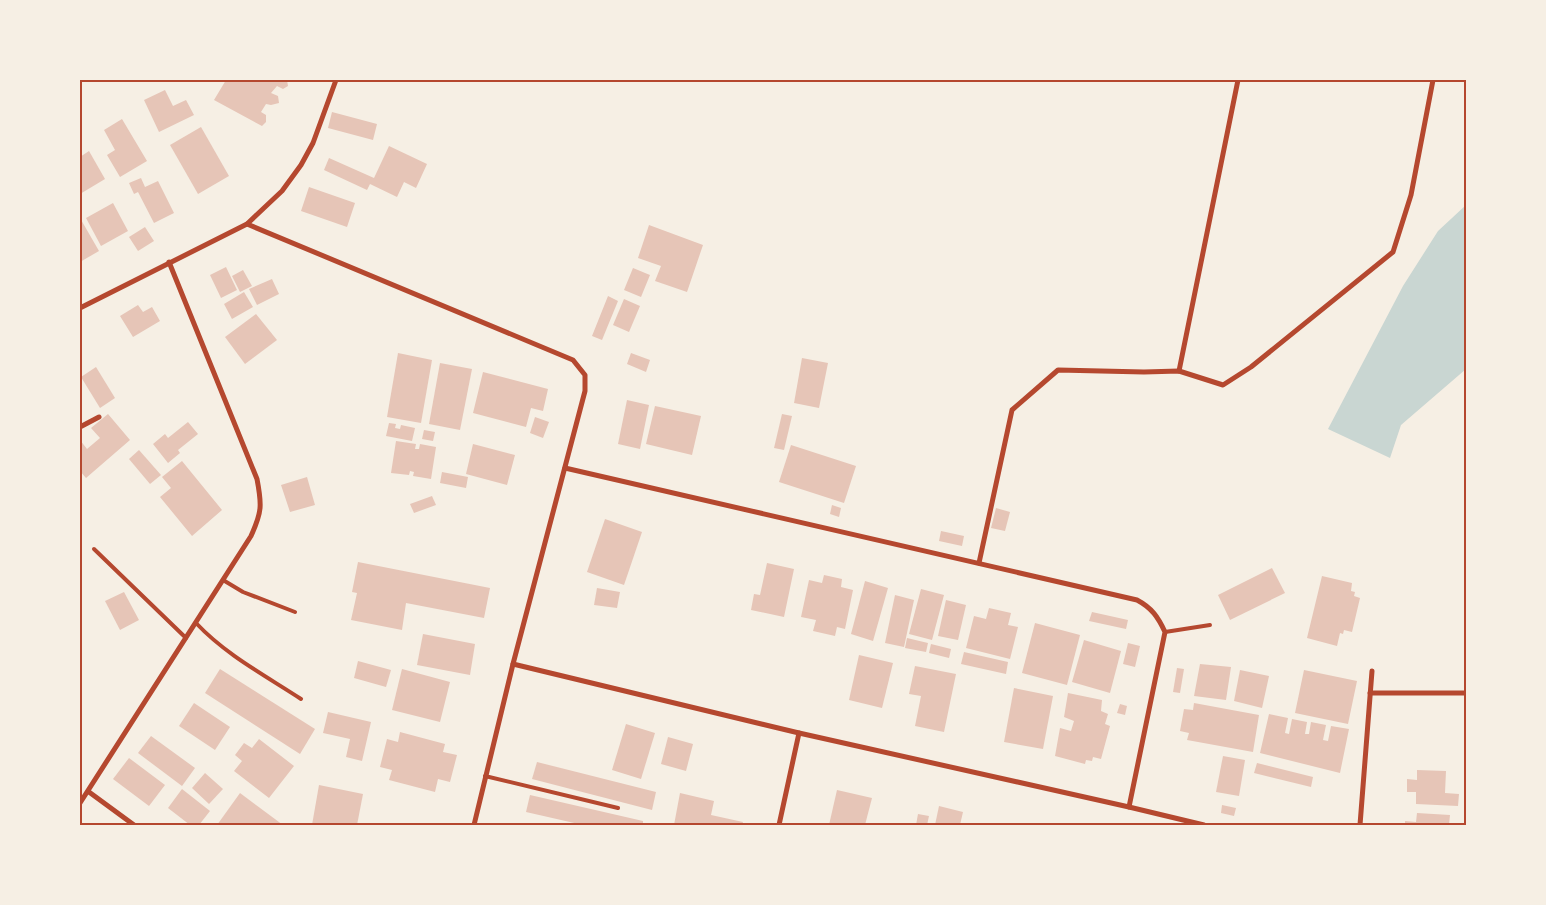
<svg xmlns="http://www.w3.org/2000/svg" width="1546" height="905" font-family="Barlow,sans-serif">
<style>
.water{fill:#c9d6d2}
.building{fill:#e6c5b7}
.lines{fill:none;stroke-linecap:round;stroke-linejoin:round}
.service{stroke:#b5482f;stroke-width:4}
.minor{stroke:#b5482f;stroke-width:5}
.neatline{fill:none;stroke:#b5482f;stroke-width:2}
</style>
<rect width="100%" height="100%" fill="#f6efe4"/>
<!-- water -->
<polygon class="water" points="1466,205 1466,369 1401,425 1390,458 1328,429 1403,286 1438,231"/>
<!-- building -->
<g class="building">
<polygon points="226,80 287,80 288,86 283,89 277,86 271,93 278,96 279,103 271,105 266,104 261,112 266,115 266,122 262,126 214,100"/>
<polygon points="165,90 173,106 186,100 194,115 159,132 144,100"/>
<polygon points="332,112 377,124 373,140 328,128"/>
<polygon points="122,119 147,161 120,177 107,155 115,150 104,130"/>
<polygon points="201,127 229,176 198,194 170,145"/>
<polygon points="389,146 427,164 416,188 404,182 397,197 370,184 367,190 324,170 329,158 374,178"/>
<polygon points="89,151 105,179 80,194 80,157"/>
<polygon points="141,178 145,187 158,181 174,213 154,223 138,192 134,194 129,183"/>
<polygon points="309,187 355,203 347,227 301,211"/>
<polygon points="113,203 128,231 101,246 86,218"/>
<polygon points="80,218 99,251 80,262"/>
<polygon points="649,225 703,245 687,292 655,281 661,266 638,258"/>
<polygon points="145,227 154,241 138,251 129,237"/>
<polygon points="226,267 237,290 221,298 210,275"/>
<polygon points="633,268 650,275 641,297 624,290"/>
<polygon points="243,270 252,286 240,292 232,276"/>
<polygon points="272,279 279,294 257,305 249,289"/>
<polygon points="244,292 253,307 232,319 224,304"/>
<polygon points="608,296 618,301 602,340 592,336"/>
<polygon points="624,299 640,306 629,332 613,325"/>
<polygon points="138,305 143,312 152,307 160,321 133,337 120,316"/>
<polygon points="256,314 277,340 245,364 225,337"/>
<polygon points="398,353 432,360 421,423 387,417"/>
<polygon points="631,353 650,360 646,372 627,364"/>
<polygon points="802,358 828,363 819,408 794,403"/>
<polygon points="440,363 472,369 460,430 429,424"/>
<polygon points="96,367 115,398 100,408 81,377"/>
<polygon points="483,372 548,389 543,411 531,408 526,427 473,413"/>
<polygon points="627,400 649,405 640,449 618,444"/>
<polygon points="655,406 701,416 692,455 646,444"/>
<polygon points="108,414 130,440 86,478 80,471 80,440 87,449 100,438 91,428"/>
<polygon points="782,414 792,416 784,450 774,448"/>
<polygon points="535,417 549,422 543,438 530,433"/>
<polygon points="188,422 198,434 178,450 180,453 168,463 153,444 165,434 168,438"/>
<polygon points="389,423 396,424 395,428 400,429 401,425 415,428 412,441 386,436"/>
<polygon points="424,430 435,432 433,441 422,439"/>
<polygon points="396,441 416,444 415,449 419,449 420,444 436,447 431,479 413,476 414,472 410,471 409,475 391,473"/>
<polygon points="473,444 515,455 507,485 466,474"/>
<polygon points="791,445 856,466 844,503 779,482"/>
<polygon points="139,450 161,475 150,484 129,459"/>
<polygon points="182,461 222,510 192,536 160,497 171,488 162,477"/>
<polygon points="442,472 468,477 466,488 440,483"/>
<polygon points="307,477 315,505 290,512 281,485"/>
<polygon points="432,496 436,505 414,513 410,504"/>
<polygon points="832,505 841,508 839,517 830,514"/>
<polygon points="996,508 1010,512 1005,531 991,528"/>
<polygon points="605,519 642,532 624,585 587,572"/>
<polygon points="941,531 964,536 962,546 939,541"/>
<polygon points="358,562 490,588 484,618 406,603 402,630 351,620 357,593 352,592"/>
<polygon points="767,563 794,569 784,617 751,610 754,594 760,595"/>
<polygon points="1272,568 1285,593 1230,620 1218,595"/>
<polygon points="824,575 842,579 841,587 853,590 845,629 837,627 835,636 813,631 816,620 801,617 809,580 822,583"/>
<polygon points="1322,576 1352,583 1351,591 1355,592 1354,596 1360,598 1352,632 1344,630 1343,634 1340,633 1337,646 1307,638"/>
<polygon points="865,581 888,588 873,641 851,634"/>
<polygon points="597,588 620,592 617,608 594,605"/>
<polygon points="921,589 944,595 932,640 909,634"/>
<polygon points="124,592 139,620 120,630 105,601"/>
<polygon points="895,595 914,600 904,647 885,643"/>
<polygon points="946,600 966,605 958,640 938,636"/>
<polygon points="989,608 1011,613 1008,625 1018,627 1010,659 966,648 974,616 986,619"/>
<polygon points="1092,612 1128,620 1126,629 1089,621"/>
<polygon points="1035,623 1080,635 1067,685 1022,673"/>
<polygon points="423,634 475,644 470,675 417,665"/>
<polygon points="907,638 928,643 926,652 905,648"/>
<polygon points="1084,640 1121,651 1110,693 1072,682"/>
<polygon points="1128,643 1140,646 1135,667 1123,664"/>
<polygon points="931,644 951,649 949,658 929,653"/>
<polygon points="964,652 1008,662 1006,674 961,664"/>
<polygon points="859,655 893,663 882,708 849,700"/>
<polygon points="358,661 391,670 386,687 354,678"/>
<polygon points="1200,664 1231,667 1226,700 1194,696"/>
<polygon points="915,666 956,674 944,732 915,726 921,696 909,694"/>
<polygon points="1177,668 1184,669 1180,693 1173,692"/>
<polygon points="220,669 315,729 300,754 205,693"/>
<polygon points="402,669 450,682 440,722 392,710"/>
<polygon points="1240,670 1269,676 1262,708 1234,701"/>
<polygon points="1304,670 1357,681 1348,724 1295,713"/>
<polygon points="1014,688 1053,696 1043,749 1004,742"/>
<polygon points="1068,693 1102,700 1101,711 1108,714 1105,724 1110,726 1101,759 1093,757 1092,761 1086,760 1085,764 1055,756 1060,728 1071,731 1074,721 1064,717"/>
<polygon points="194,703 230,727 215,750 179,726"/>
<polygon points="1194,703 1259,715 1253,752 1187,740 1189,733 1180,731 1184,709 1193,710"/>
<polygon points="1120,704 1127,706 1125,715 1117,713"/>
<polygon points="328,712 371,722 362,761 346,757 350,739 323,733"/>
<polygon points="1269,714 1288,718 1285,733 1289,734 1292,719 1307,722 1305,734 1309,734 1311,722 1326,725 1323,740 1328,741 1331,726 1349,729 1340,773 1260,753"/>
<polygon points="626,724 655,733 641,779 612,770"/>
<polygon points="400,732 445,744 443,752 457,755 450,782 438,779 435,792 389,780 392,770 380,767 387,739 398,742"/>
<polygon points="151,736 195,768 182,786 138,753"/>
<polygon points="668,737 693,744 686,771 661,764"/>
<polygon points="259,739 294,766 269,798 234,771 242,761 235,755 244,743 252,748"/>
<polygon points="1223,756 1245,760 1239,796 1216,792"/>
<polygon points="129,758 165,785 149,806 113,779"/>
<polygon points="537,762 656,792 652,810 532,779"/>
<polygon points="1257,763 1313,777 1311,787 1254,773"/>
<polygon points="1417,770 1446,771 1445,793 1459,794 1458,806 1416,804 1416,792 1407,792 1407,779 1417,780"/>
<polygon points="205,773 223,789 209,804 192,788"/>
<polygon points="319,785 363,794 357,825 312,825"/>
<polygon points="182,789 210,811 199,825 190,825 168,808"/>
<polygon points="837,790 872,798 865,825 829,825"/>
<polygon points="240,793 283,825 217,825"/>
<polygon points="680,793 714,801 711,815 743,822 742,825 674,825"/>
<polygon points="530,795 643,821 643,825 583,825 526,812"/>
<polygon points="1222,805 1236,808 1234,816 1221,813"/>
<polygon points="939,806 963,812 960,825 935,825"/>
<polygon points="1417,813 1450,815 1449,825 1405,825 1405,821 1416,822"/>
<polygon points="918,814 929,816 927,825 916,825"/>
</g>
<g class="lines">
<!-- service -->
<g class="service">
<polyline points="94,549 186,638"/>
<polyline points="223,580 243,592 295,612"/>
<path d="M196,623C226,655 266,676 301,699"/>
<polyline points="1165,632 1210,625"/>
<polyline points="485,776 618,808"/>
</g>
<!-- minor -->
<g class="minor">
<polyline points="247,224 573,360 585,375 585,391 513,664 474,825"/>
<polyline points="80,308 247,224 282,191 301,165 313,143 336,80"/>
<polyline points="1179,371 1238,80"/>
<polyline points="80,427 99,417"/>
<path d="M565,468L1137,600C1152,608 1158,617 1165,632L1129,807"/>
<polyline points="979,563 1012,410 1058,370 1144,372 1179,371 1223,385 1251,367 1393,252 1411,195 1433,80"/>
<polyline points="513,664 799,733 1129,807 1204,825"/>
<polyline points="1370,693 1466,693"/>
<polyline points="89,792 134,825"/>
<path d="M80,803L251,536C262,512 262,505 257,479L169,262"/>
<polyline points="779,825 799,733"/>
<polyline points="1360,825 1372,671"/>
</g>
</g>
<!-- border -->
<rect width="1546" height="905" fill="none" stroke="#f6efe4" stroke-width="162"/>
<rect x="81" y="81" width="1384" height="743" class="neatline"/>
</svg>
